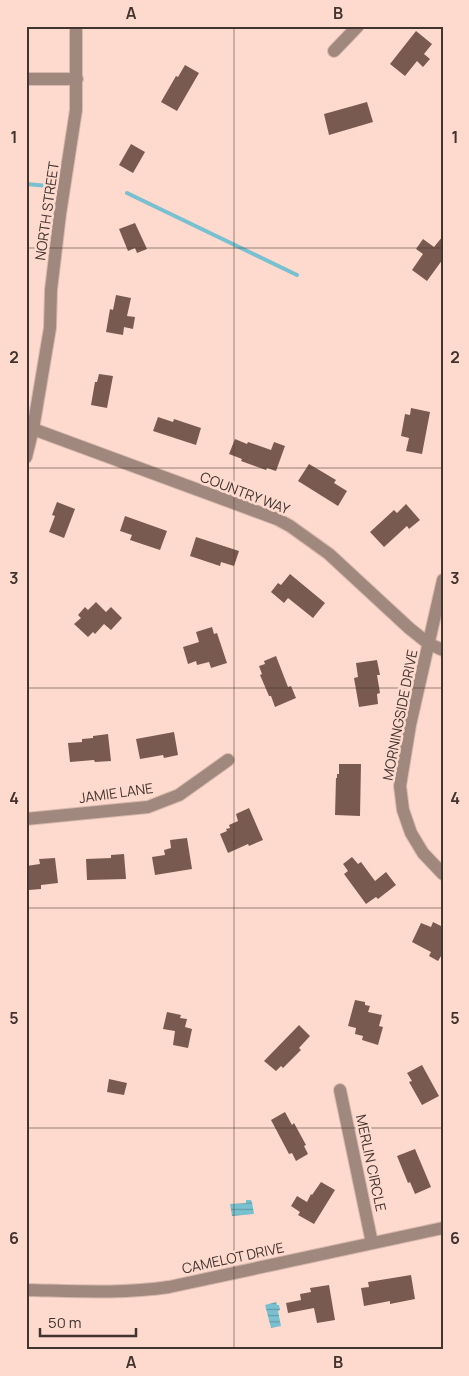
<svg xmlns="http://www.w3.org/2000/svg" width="469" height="1376" font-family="Manrope,sans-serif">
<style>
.water{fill:url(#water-rules)}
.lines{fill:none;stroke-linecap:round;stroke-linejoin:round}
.stream{stroke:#79c1d1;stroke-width:4}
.building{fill:#795a50}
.minor-casing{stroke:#d8b9ae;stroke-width:14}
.minor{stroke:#a1887f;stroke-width:12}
.grid{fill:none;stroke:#41332e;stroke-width:1;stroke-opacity:0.55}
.labels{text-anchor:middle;stroke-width:5;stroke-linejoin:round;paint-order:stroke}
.street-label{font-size:14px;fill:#41332e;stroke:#fedace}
.neatline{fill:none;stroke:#41332e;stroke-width:2}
.grid-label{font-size:16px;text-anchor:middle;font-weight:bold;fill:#41332e}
</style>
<defs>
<pattern id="water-rules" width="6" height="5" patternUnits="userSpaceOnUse" patternTransform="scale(1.25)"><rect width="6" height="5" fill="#79c1d1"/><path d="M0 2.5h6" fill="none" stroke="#659daa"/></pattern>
</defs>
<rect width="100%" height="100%" fill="#fedace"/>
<!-- water -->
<g class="water">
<polygon points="246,1200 251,1200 252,1202 254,1214 232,1216 230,1204 246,1203"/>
<polygon points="276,1302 277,1305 279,1305 280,1310 278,1311 281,1326 271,1328 265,1305"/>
</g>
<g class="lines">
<!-- stream -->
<g class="stream">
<polyline points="26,184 49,186"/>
<polyline points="127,193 297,275"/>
</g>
</g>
<!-- building -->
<g class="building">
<polygon points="416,31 432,44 424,54 430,59 423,67 417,61 405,76 390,64"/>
<polygon points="185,65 199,73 177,111 161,102 176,76 178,77"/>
<polygon points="367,102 373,122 329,135 324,114"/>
<polygon points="131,144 145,152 133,173 119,165"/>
<polygon points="135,223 147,249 137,253 135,248 128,251 119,229"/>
<polygon points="443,236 443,259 427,281 412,270 423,254 416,249 423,239 434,247"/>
<polygon points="116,295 131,298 127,316 135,317 133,329 124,327 123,335 106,332 110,309 113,310"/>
<polygon points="99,374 113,376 107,408 91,405 95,382 97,382"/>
<polygon points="411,408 430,412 422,454 406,451 409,438 401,436 405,414 410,415"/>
<polygon points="158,417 173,422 174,419 201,428 196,445 153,431"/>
<polygon points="235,439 247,444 248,442 271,450 274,442 285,446 276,471 267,468 266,470 241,461 242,459 229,454"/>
<polygon points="309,464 336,480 334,483 347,491 338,506 298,481"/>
<polygon points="57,502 75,509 64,538 49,532 55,516 52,515"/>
<polygon points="406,504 420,520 409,529 407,526 384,547 370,532 394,510 397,513"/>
<polygon points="125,516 167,531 160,550 130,540 132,535 120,531"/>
<polygon points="196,537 239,551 234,566 221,562 220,566 190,556"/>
<polygon points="290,574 325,603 313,618 288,598 284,603 271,592 278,583 281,585"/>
<polygon points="96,602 106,612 111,607 122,618 111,630 104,624 95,634 93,632 88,637 74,624 81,618 78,615 85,607 88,610"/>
<polygon points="212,627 214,634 217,633 227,663 211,668 209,662 197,665 196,661 188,664 183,647 199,642 196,632"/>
<polygon points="276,656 288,687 291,686 296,698 275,707 271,696 269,696 260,675 262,674 259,666 265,664 264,661"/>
<polygon points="377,660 380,675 377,675 380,693 377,694 378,704 359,707 354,678 358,677 356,663"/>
<polygon points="174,732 178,755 164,758 163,755 140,759 136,739"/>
<polygon points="108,734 111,761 95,762 94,760 70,762 68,743 82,742 82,739 93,738 93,736"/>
<polygon points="339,764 361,764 360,816 335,815 336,778 337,778 337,774 339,774"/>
<polygon points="249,808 263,840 249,846 248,844 228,853 220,834 227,831 226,829 230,828 229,825 238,821 236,814"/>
<polygon points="187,838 192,869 155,875 152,857 165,855 164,850 171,848 170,840"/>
<polygon points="124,854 126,879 87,880 86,859 111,858 111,855"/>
<polygon points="352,857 358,864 361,862 375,881 386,872 396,885 378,899 376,897 366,904 344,874 348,871 343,864"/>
<polygon points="55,858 58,883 41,885 41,889 29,890 28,884 26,885 26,866 40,864 39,859"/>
<polygon points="433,922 443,927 443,953 438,961 429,956 431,952 412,942 421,923 431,927"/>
<polygon points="355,1000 365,1002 365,1005 370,1006 368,1012 382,1015 379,1026 383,1027 378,1045 362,1040 363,1036 355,1034 356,1028 348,1026"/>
<polygon points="167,1012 181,1015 180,1018 187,1019 185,1027 192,1029 188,1048 173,1045 175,1031 163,1029"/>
<polygon points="299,1025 310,1036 299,1048 301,1050 283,1068 281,1066 276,1071 264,1061"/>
<polygon points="422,1065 439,1096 422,1105 409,1082 412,1081 407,1073"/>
<polygon points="109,1079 127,1083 124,1095 107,1092"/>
<polygon points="285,1112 292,1125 294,1123 306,1145 304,1146 308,1154 296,1161 292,1153 289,1154 271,1120"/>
<polygon points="415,1149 431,1187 415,1194 410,1182 408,1183 397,1156"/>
<polygon points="321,1182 335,1190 314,1224 298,1215 300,1212 291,1206 297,1196 307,1202 311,1194 312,1195"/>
<polygon points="411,1275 415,1299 390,1304 390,1301 364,1306 361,1288 369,1287 368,1282"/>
<polygon points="329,1285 335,1320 317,1323 314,1308 288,1313 286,1303 301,1300 300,1294 311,1292 310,1288"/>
</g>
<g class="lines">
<defs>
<g id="minor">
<polyline points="334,51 358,26"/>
<polyline points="26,79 77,79"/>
<polyline points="33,429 277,519 290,526 329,554 409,628 429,644 443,650"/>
<polyline points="26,457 33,429 50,328 51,290 60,214 76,110 76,26"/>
<polyline points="443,580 410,725 400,786 403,810 411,833 423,853 443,874"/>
<polyline points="26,819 148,807 179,795 228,760"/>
<polyline points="340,1090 372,1243"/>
<path d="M26,1290C74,1291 122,1294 169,1287L443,1228"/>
</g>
</defs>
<!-- minor casing -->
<use href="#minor" class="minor-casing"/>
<!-- minor -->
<use href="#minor" class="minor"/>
</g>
<!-- grid -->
<path class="grid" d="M234,26V1350M26,248H443M26,468H443M26,688H443M26,908H443M26,1128H443"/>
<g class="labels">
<!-- street labels -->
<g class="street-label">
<text transform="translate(47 211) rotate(-82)" y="5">NORTH STREET</text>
<text transform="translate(245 493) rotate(21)" y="5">COUNTRY WAY</text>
<text transform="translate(400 715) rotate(-79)" y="5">MORNINGSIDE DRIVE</text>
<text transform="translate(116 793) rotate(-8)" y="5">JAMIE LANE</text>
<text transform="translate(371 1163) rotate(78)" y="5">MERLIN CIRCLE</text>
<text transform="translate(233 1258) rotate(-12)" y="5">CAMELOT DRIVE</text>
</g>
</g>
<!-- border -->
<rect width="469" height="1376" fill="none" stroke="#fedace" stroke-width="55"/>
<!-- scale -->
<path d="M40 1328v8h96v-8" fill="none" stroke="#41332e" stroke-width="2.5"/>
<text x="48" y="1328" font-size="15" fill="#41332e" stroke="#fedace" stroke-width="4" paint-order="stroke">50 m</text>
<rect x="28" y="28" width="414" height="1320" class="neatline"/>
<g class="grid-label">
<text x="131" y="19">A</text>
<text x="338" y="19">B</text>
<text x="14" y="143">1</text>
<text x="455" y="143">1</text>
<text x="14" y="363">2</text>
<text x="455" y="363">2</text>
<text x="14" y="584">3</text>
<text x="455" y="584">3</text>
<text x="14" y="804">4</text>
<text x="455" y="804">4</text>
<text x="14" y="1024">5</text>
<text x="455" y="1024">5</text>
<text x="14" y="1244">6</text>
<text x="455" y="1244">6</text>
<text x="131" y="1368">A</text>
<text x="338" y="1368">B</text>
</g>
</svg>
